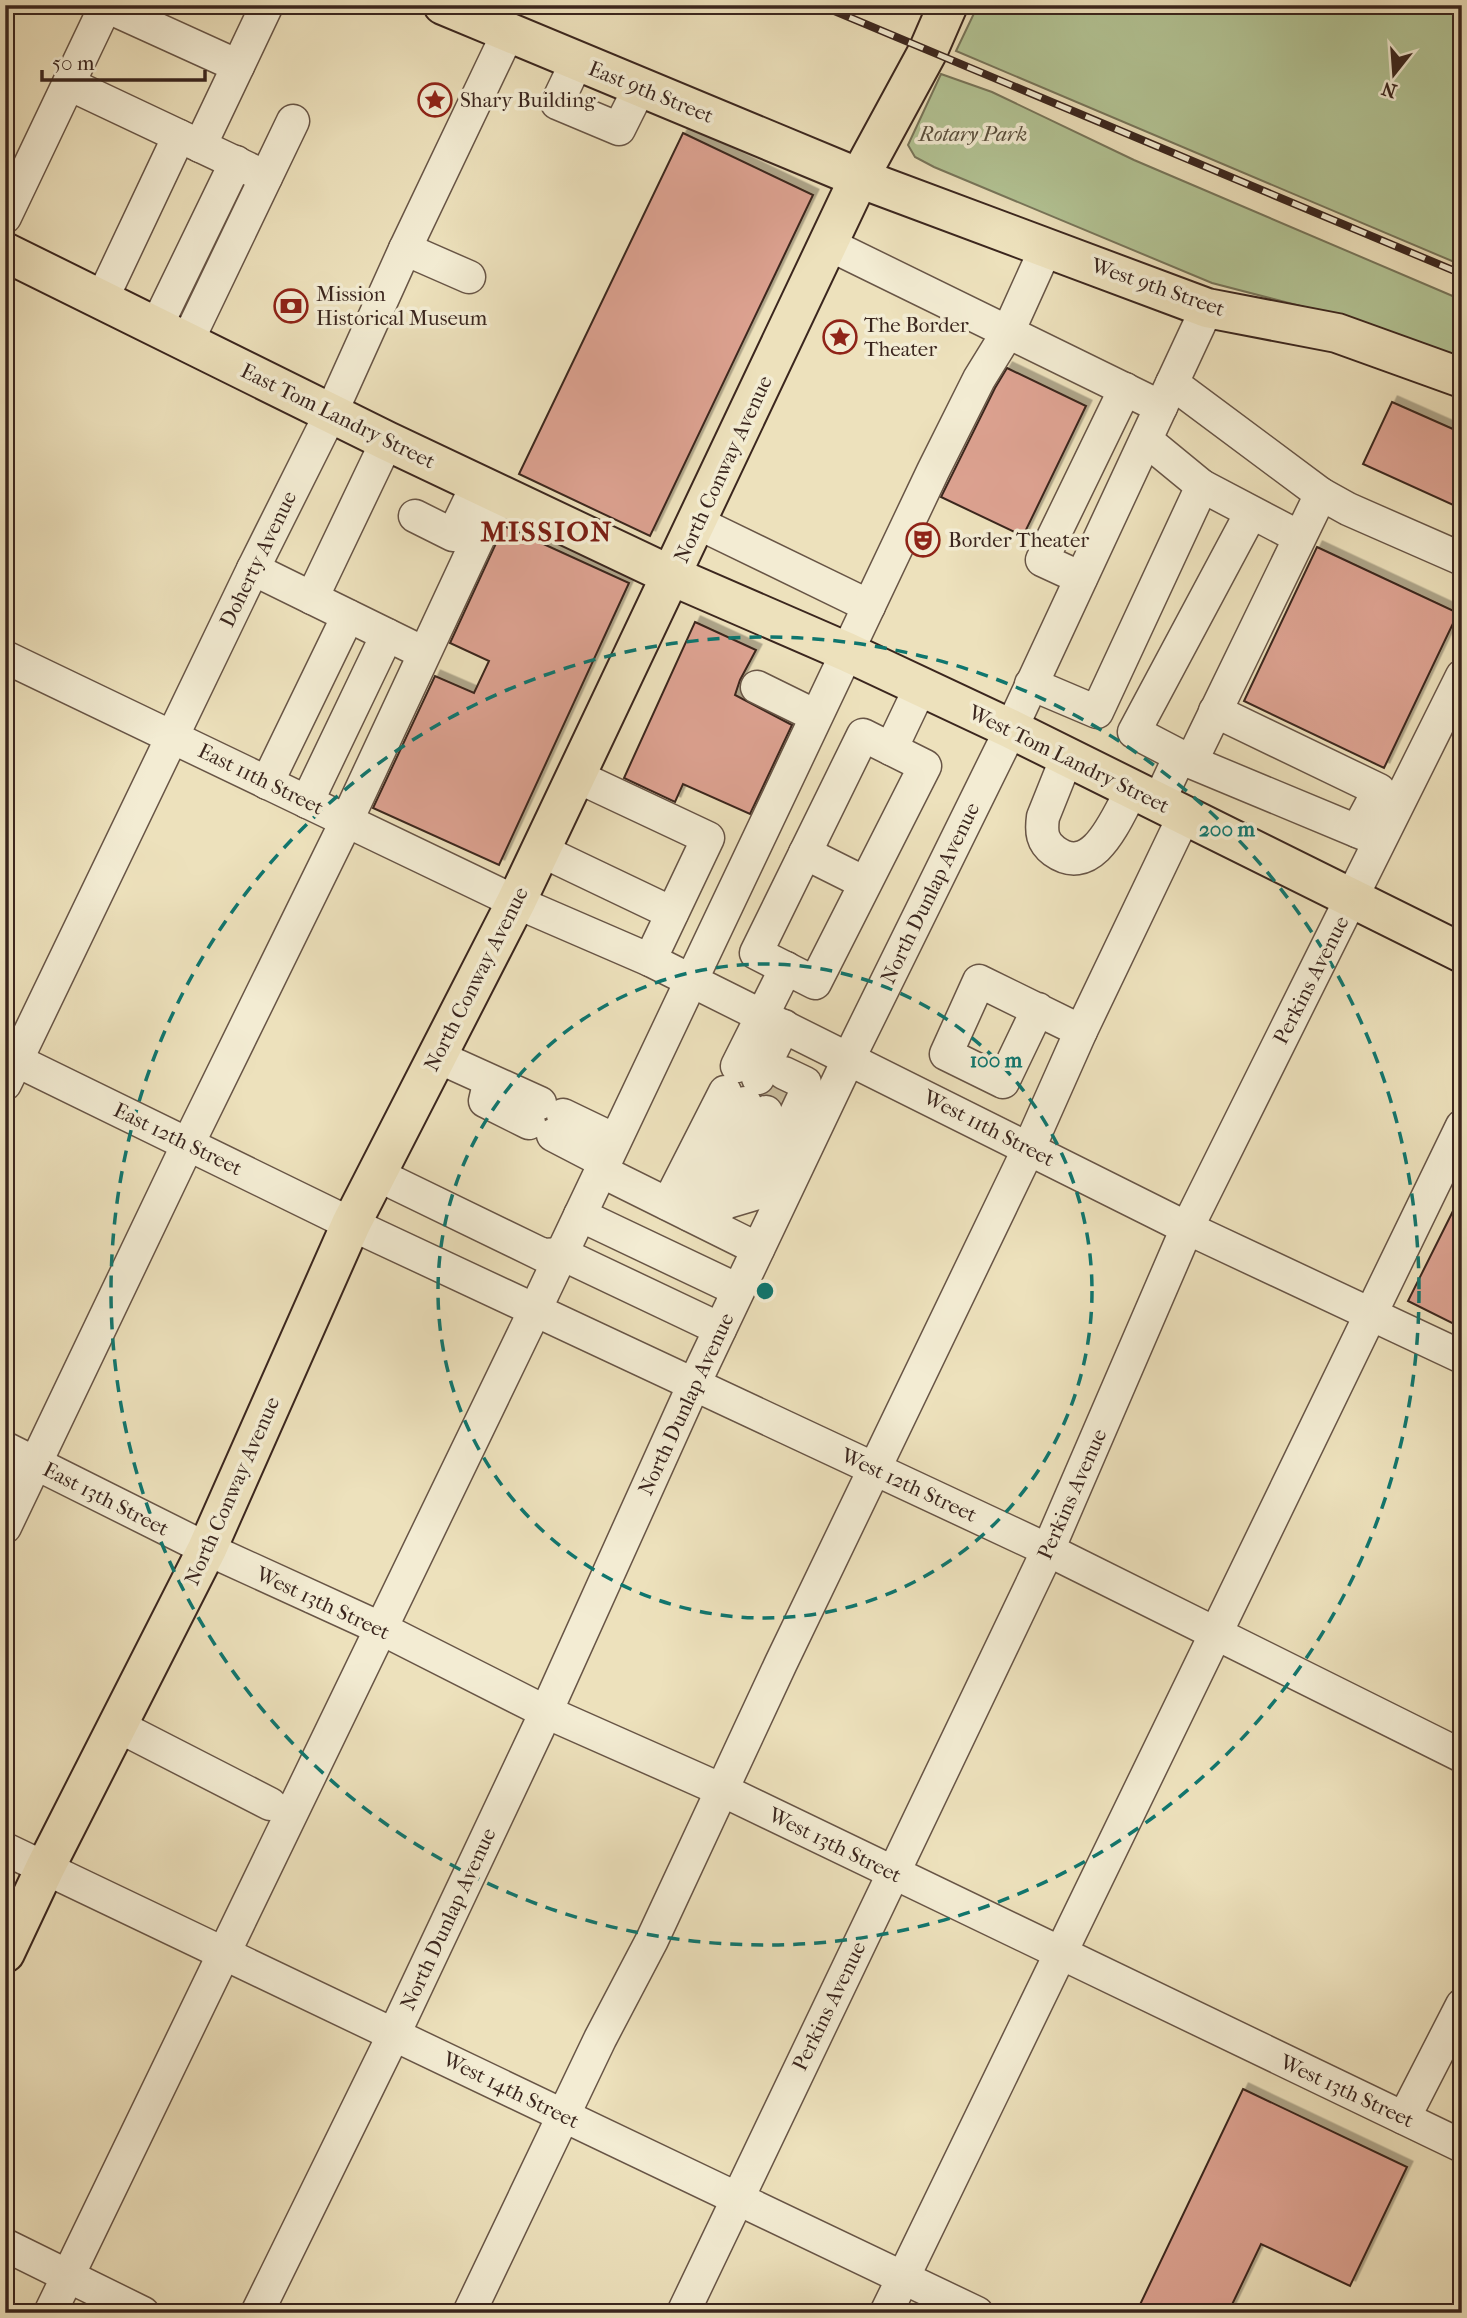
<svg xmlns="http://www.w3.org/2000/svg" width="1467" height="2318" font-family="'IM FELL French Canon',serif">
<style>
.green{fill:#b3c495;stroke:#77755a;stroke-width:2}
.building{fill:#dda291;stroke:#3b261e;stroke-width:2;filter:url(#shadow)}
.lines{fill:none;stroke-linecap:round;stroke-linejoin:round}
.minor-tunnel{stroke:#c9bc9c;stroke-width:32;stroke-dasharray:32 16;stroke-linecap:butt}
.minor-casing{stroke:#685546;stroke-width:35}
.major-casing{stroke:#3b261e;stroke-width:42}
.minor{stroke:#f3ecd3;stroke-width:32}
.major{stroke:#ede1bc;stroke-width:38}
.rail-casing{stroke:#3b261e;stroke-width:8}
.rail{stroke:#f3ecd3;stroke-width:5;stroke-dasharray:16;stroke-linecap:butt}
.ring{fill:none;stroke:#0f766e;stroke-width:3.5;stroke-dasharray:12 9}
.labels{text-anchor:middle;stroke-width:7;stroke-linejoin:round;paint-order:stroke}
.street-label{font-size:21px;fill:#3b261e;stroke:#f3ecd3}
.poi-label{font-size:21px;fill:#3b261e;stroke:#f3ecd3;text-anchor:start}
.park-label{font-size:21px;font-style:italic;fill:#594e3c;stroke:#f3ecd3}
.district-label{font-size:28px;font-weight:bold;letter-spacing:2px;fill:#7a1f14;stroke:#f3ecd3}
.centre{fill:#0f766e;stroke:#f3ecd3;stroke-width:3.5}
.ring-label{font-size:21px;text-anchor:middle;font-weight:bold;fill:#0f766e;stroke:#f3ecd3;stroke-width:7;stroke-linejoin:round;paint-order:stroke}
</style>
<defs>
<filter id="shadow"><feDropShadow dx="5.5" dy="-5.5" stdDeviation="0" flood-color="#0004"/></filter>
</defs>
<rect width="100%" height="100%" fill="#ede1bc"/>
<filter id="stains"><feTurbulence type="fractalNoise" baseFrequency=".00286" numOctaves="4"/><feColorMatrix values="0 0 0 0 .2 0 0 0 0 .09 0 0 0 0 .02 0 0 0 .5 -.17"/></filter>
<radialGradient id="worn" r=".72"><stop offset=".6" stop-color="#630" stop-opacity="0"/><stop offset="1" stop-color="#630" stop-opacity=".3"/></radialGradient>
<!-- green -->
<g class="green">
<polygon points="978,5 1462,5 1462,258 1459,264 956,51"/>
<polygon points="941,74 992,92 1134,160 1462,300 1462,358 1354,320 1212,283 934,167 915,157 908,145"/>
</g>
<!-- building -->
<g class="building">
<polygon points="683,133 813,195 650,536 519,474"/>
<polygon points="1007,368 1086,406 1023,536 941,497 995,388"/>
<polygon points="1392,402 1462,433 1462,509 1363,464"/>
<polygon points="504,526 629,583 499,865 373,808 435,676 474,693 489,661 450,643"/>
<polygon points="1317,547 1458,613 1384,768 1244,701"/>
<polygon points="695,622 756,650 740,680 735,695 792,725 750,814 683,784 675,802 624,778"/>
<polygon points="1462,1193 1462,1328 1408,1301"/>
<polygon points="1243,2089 1407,2167 1350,2286 1261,2244 1228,2313 1136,2313"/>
</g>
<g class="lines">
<!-- minor-tunnel -->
<polyline class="minor-tunnel" points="766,1112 778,1087"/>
<defs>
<g id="minor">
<polyline points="106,6 238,66"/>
<polyline points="577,61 557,103 619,129 640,87"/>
<polyline points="69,84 266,177"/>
<polyline points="200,146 267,5"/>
<polyline points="5,217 106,5"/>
<polyline points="828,244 1161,407"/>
<polyline points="405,249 469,277"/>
<polyline points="102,299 179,136"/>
<polyline points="156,327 236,162"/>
<polyline points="187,342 293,121"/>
<polyline points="1172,383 1321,494 1348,509 1462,559"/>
<polyline points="1202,486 1299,537"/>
<polyline points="415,516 453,535 478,483"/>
<polyline points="698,523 869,606"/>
<polyline points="253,569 424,653"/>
<polyline points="1081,578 1042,560 1125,389"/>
<polyline points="312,598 387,441"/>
<polyline points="5,657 516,902 650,960 1187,1228 1462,1357"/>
<polyline points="1031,684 1097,712 1202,486 1146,440"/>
<polyline points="757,687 816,716"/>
<polyline points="1215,711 1379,790 1357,831"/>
<polygon points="863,735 925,766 815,983 756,953"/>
<polyline points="891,749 921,686"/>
<polyline points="1180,756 1134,732 1251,513"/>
<path d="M1067,757L1043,817C1041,832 1042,842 1054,851C1094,880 1117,816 1132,790"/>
<polyline points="1191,762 1376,839"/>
<polyline points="576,776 708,838 650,960"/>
<polyline points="267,783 348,616"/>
<polyline points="307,802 387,635"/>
<polyline points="1158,803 1180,756 1191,762 1321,494"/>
<polyline points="540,850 672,913"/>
<polyline points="805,853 865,883"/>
<polyline points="1038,1009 1003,1082 946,1054 979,981 1081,1031 1184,816"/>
<polyline points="5,1055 351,1224 1048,1550 1462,1756"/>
<polyline points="436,1056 540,1103"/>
<polyline points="737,1066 786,968"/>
<polyline points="758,1078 784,1026"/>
<polyline points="5,1084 253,569 331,413 405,249 508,33"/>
<polyline points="488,1088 485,1101 529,1123"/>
<polyline points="563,1115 615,1140"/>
<polyline points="553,1135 605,1162"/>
<polyline points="601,1171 758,1249"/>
<polyline points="376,1174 543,1255 562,1254 720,1329"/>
<polyline points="668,1204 725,1092"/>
<polyline points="721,1204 758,1193 806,1092 805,1083 784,1073"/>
<polyline points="580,1215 738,1290"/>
<polyline points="690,1215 745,1103"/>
<polyline points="716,1215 766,1112"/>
<polyline points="5,1448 207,1549 380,1628 546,1712 722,1790 1462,2146"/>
<polyline points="5,1527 188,1144 347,820 499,494"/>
<polyline points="118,1726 270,1804"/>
<polyline points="5,1849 977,2313"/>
<polyline points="1404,2118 1462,2005"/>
<polyline points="5,2245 143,2313"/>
<polyline points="50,2313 535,1310 933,471 979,379 1008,332 1046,248"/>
<polyline points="257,2313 394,2034 546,1712 694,1384 849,1058 1011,729 1207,308"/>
<polyline points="469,2313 600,2039 652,1940 781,1663 1029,1148 1081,1031"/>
<polyline points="683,2313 1048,1550 1187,1228 1462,676"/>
<polyline points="886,2313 1462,1126"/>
</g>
<g id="major">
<polyline points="443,5 859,178 1207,308 1337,333 1462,378"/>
<polyline points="5,252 387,441 672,576 847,652 1011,729 1462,953"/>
<polyline points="5,1953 45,1868 207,1549 351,1224 516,902 859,178 928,51 948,5"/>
</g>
</defs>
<!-- minor casing -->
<use href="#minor" class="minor-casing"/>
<!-- major casing -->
<use href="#major" class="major-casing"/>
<!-- minor -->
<use href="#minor" class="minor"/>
<!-- major -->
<use href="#major" class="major"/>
<defs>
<polyline id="rail" points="820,5 1462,274"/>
</defs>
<!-- rail casing -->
<use href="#rail" class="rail-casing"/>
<!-- rail -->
<use href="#rail" class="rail"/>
</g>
<!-- distance rings -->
<g class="ring">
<circle cx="765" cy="1291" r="327"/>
<circle cx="765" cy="1291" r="654"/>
</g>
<!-- icons -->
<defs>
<symbol id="sight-ring" viewBox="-11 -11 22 22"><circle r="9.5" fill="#f3ecd3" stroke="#8f2418" stroke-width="1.5"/><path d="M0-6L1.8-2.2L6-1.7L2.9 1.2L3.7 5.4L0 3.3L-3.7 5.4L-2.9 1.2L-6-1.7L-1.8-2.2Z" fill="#8f2418"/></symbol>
<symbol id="bank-ring" viewBox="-11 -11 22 22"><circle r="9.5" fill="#f3ecd3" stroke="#8f2418" stroke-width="1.5"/><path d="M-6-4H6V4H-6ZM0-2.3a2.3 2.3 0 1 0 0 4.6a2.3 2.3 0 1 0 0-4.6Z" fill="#8f2418"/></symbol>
<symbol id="theatre-ring" viewBox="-11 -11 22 22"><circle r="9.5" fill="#f3ecd3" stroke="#8f2418" stroke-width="1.5"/><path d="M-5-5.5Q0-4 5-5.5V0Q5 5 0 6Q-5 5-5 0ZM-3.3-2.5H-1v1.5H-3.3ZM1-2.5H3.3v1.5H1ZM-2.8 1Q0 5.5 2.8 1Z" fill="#8f2418"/></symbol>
</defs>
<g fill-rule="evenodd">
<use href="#sight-ring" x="416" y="81" width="38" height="38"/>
<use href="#bank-ring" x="272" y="287" width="38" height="38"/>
<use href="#sight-ring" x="821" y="318" width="38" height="38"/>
<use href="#theatre-ring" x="904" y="521" width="38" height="38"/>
</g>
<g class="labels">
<!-- street labels -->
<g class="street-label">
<text transform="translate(651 92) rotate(22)" y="7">East 9th Street</text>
<text transform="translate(1158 287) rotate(19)" y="7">West 9th Street</text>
<text transform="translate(338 416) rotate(26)" y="7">East Tom Landry Street</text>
<text transform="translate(723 469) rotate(-65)" y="7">North Conway Avenue</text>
<text transform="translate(258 559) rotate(-64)" y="7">Doherty Avenue</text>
<text transform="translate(1069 759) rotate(26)" y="7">West Tom Landry Street</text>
<text transform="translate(261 779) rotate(26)" y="7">East 11th Street</text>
<text transform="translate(930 893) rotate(-64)" y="7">North Dunlap Avenue</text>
<text transform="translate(476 979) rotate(-63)" y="7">North Conway Avenue</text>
<text transform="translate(1311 980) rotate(-63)" y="7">Perkins Avenue</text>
<text transform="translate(989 1128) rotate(27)" y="7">West 11th Street</text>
<text transform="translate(178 1139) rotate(26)" y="7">East 12th Street</text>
<text transform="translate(686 1404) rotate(-65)" y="7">North Dunlap Avenue</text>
<text transform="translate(909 1485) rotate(25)" y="7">West 12th Street</text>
<text transform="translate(232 1491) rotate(-66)" y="7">North Conway Avenue</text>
<text transform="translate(1072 1494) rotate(-66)" y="7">Perkins Avenue</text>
<text transform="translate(106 1499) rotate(27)" y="7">East 13th Street</text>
<text transform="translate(323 1603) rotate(25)" y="7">West 13th Street</text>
<text transform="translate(835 1845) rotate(26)" y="7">West 13th Street</text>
<text transform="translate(448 1919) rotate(-65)" y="7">North Dunlap Avenue</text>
<text transform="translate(829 2006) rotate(-64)" y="7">Perkins Avenue</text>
<text transform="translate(511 2090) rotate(26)" y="7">West 14th Street</text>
<text transform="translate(1347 2091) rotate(25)" y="7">West 13th Street</text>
</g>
<!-- poi labels -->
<g class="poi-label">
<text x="460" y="107">Shary Building</text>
<text x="316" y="301">Mission<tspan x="316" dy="24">Historical Museum</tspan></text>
<text x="864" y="332">The Border<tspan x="864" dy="24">Theater</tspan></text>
<text x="948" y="547">Border Theater</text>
</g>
<!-- park labels -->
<g class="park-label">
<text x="973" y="141">Rotary Park</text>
</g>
<!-- district labels -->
<g class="district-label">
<text x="547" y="541">MISSION</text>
</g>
</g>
<circle cx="765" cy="1291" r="10" class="centre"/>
<g class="ring-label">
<text x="1227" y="836">200 m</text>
<text x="996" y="1067">100 m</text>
</g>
<!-- margin -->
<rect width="1467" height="2318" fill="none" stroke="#ede1bc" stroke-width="28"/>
<rect x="7" y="7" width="1453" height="2304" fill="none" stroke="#3b261e" stroke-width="3.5"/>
<rect x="14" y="14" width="1439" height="2290" fill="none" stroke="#3b261e" stroke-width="2"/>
<!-- north arrow -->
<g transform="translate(1394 74) rotate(197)" stroke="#f3ecd3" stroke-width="5" paint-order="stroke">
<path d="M0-5L12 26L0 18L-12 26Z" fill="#3b261e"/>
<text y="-10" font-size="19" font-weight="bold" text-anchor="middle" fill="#3b261e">N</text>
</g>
<!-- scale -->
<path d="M42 70v10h163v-10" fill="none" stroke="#3b261e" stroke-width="3.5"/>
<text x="52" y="70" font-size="21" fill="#3b261e" stroke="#f3ecd3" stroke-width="5" paint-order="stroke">50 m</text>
<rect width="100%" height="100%" filter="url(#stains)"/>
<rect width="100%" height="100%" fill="url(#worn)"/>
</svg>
